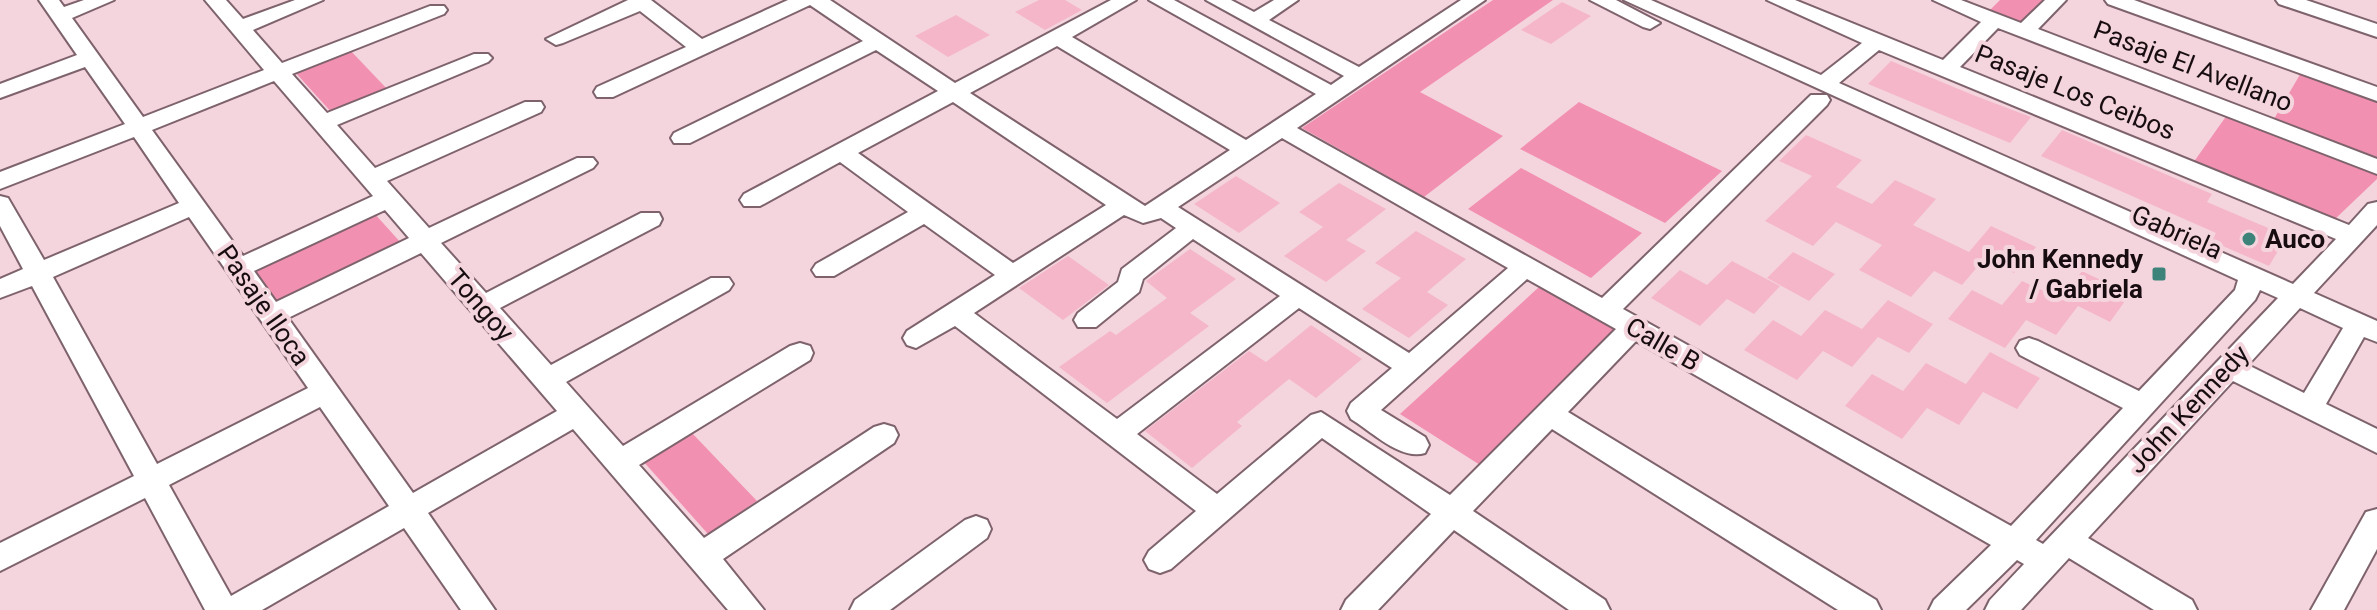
<svg xmlns="http://www.w3.org/2000/svg" width="2377" height="610" font-family="Roboto,sans-serif">
<style>
.green{fill:#f290b2}
.building{fill:#f5b6ca}
.lines{fill:none;stroke-linecap:round;stroke-linejoin:round}
.minor-casing{stroke:#7e636c;stroke-width:4}
.minor{fill:#fff;fill-rule:evenodd}
.poi-dot{fill:#3e837a;stroke:#f4d5de;stroke-width:3}
.labels{text-anchor:middle;stroke-width:8;stroke-linejoin:round;paint-order:stroke}
.street-label{font-size:26px;fill:#170d10;stroke:#f4d5de}
.poi-label{font-size:26px;font-weight:bold;fill:#170d10;stroke:#f4d5de;text-anchor:start}
</style>
<rect width="100%" height="100%" fill="#f4d5de"/>
<!-- green -->
<g class="green">
<polygon points="1493,0 1553,0 1420,92 1503,136 1424,197 1302,128"/>
<polygon points="2000,0 2046,0 2023,24 1989,11"/>
<polygon points="349,49 389,91 333,114 294,71"/>
<polygon points="2302,71 2377,98 2377,157 2274,119"/>
<polygon points="1579,102 1722,171 1665,223 1520,149"/>
<polygon points="2227,115 2377,173 2377,179 2334,220 2193,163"/>
<polygon points="1521,168 1642,233 1591,278 1468,209"/>
<polygon points="374,213 402,244 278,303 253,270"/>
<polygon points="1539,287 1616,329 1480,465 1400,414"/>
<polygon points="691,432 757,501 708,534 643,461"/>
</g>
<!-- building -->
<g class="building">
<polygon points="1039,0 1065,0 1082,10 1045,30 1015,12"/>
<polygon points="1562,2 1591,16 1551,44 1521,30"/>
<polygon points="956,15 990,35 948,57 915,36"/>
<polygon points="1891,61 1973,95 2031,117 2010,143 1868,84"/>
<polygon points="2062,130 2212,194 2207,202 2287,236 2269,266 2211,241 2216,233 2041,156"/>
<polygon points="1806,135 1862,160 1836,187 1872,204 1895,180 1936,199 1913,225 1969,252 1991,226 2036,247 2014,273 1985,258 1962,285 1934,271 1911,297 1859,270 1882,245 1836,222 1813,246 1765,221 1812,176 1779,161"/>
<polygon points="1236,176 1280,203 1239,233 1194,204"/>
<polygon points="1339,183 1386,209 1346,240 1366,251 1326,282 1284,256 1323,227 1299,212"/>
<polygon points="1416,231 1466,259 1427,292 1448,305 1409,338 1362,309 1401,278 1375,263"/>
<polygon points="1190,249 1236,279 1190,313 1209,326 1107,403 1059,367 1110,331 1116,335 1167,298 1146,281"/>
<polygon points="1793,252 1835,274 1809,301 1767,278"/>
<polygon points="1068,256 1109,285 1063,320 1019,288"/>
<polygon points="1732,261 1780,286 1754,314 1727,299 1700,326 1651,298 1680,270 1707,285"/>
<polygon points="2082,271 2130,294 2110,322 2078,306 2056,335 2026,320 2005,348 1948,319 1972,290 2002,305 2022,281 2061,299"/>
<polygon points="1888,300 1933,324 1909,353 1878,337 1852,367 1823,351 1797,380 1744,350 1773,320 1801,336 1825,310 1862,329"/>
<polygon points="1311,325 1362,359 1316,398 1289,379 1237,422 1242,426 1192,468 1145,431 1249,351 1266,362"/>
<polygon points="1990,352 2040,378 2017,409 1983,392 1959,425 1927,408 1902,439 1845,406 1872,374 1903,391 1926,363 1966,384"/>
</g>
<g class="lines">
<defs>
<g id="minor">
<path d="M39,0H59L64,7L84,0H114L72,18L143,117L264,70L205,0H226L243,19L295,0H323L253,30L282,63L430,6H444L447,10L444,14L292,74L327,113L474,54H488L492,58L488,62L337,125L375,168L525,102H541L544,107L541,112L387,181L429,228L577,158H593L597,163L593,168L441,243L486,293L641,213H659L662,219L659,225L500,308L551,365L711,278H729L733,284L729,290L566,382L623,446L790,346L800,343L810,346L813,353L810,360L639,465L704,538L874,427L884,424L894,427L898,435L894,443L723,559L764,610H728L573,429L428,513L495,610H461L404,528L262,610H205L145,498L0,571V543L134,476L32,286L0,298V279L23,269L0,226V196L8,198L44,260L179,203L134,137L0,189V172L125,124L85,67L0,98V84L77,55ZM274,81L373,196L243,256L152,130ZM385,210L409,238L276,302L254,271ZM189,217L308,388L157,464L53,277ZM421,253L557,411L413,493L288,318ZM320,407L389,506L231,596L169,485Z"/>
<path d="M628,0H651L702,39L788,0H830L955,83L1111,0H1136L1072,37L1246,140L1316,94L1149,0H1174L1331,85L1344,76L1206,0H1231L1254,12L1274,0H1298L1269,20L1359,67L1461,0H1485L1297,128L1602,298L1811,95H1827L1830,100L1827,105L1623,309L2011,526L2123,408L2020,355L2016,348L2020,341L2029,338L2038,341L2139,391L2235,290L2238,280L1624,0H1651L1821,75L1862,43L1767,0H1795L1943,60L1981,22L1933,0H1961L2021,23L2045,0H2066L2038,29L2377,159V174L1998,28L1960,67L2349,225L2368,204L2377,202V225L2314,293L2377,321V342L2364,337L2326,404L2377,429V453L2233,381L2088,538L2192,600L2197,610H2154L2069,558L2021,610H1985L1990,600L2024,564L2017,560L1966,610H1929L1934,600L1991,545L1636,341L1568,412L1876,600L1881,610H1838L1552,429L1473,511L1605,600L1610,610H1569L1454,530L1378,610H1341L1346,600L1431,514L1322,438L1171,569L1160,573L1149,569L1144,560L1149,551L1196,511L955,326L916,348L907,345L903,338L907,331L995,275L924,224L834,276H816L812,270L816,264L908,212L840,162L760,206H744L740,200L744,194L938,91L876,50L690,143H674L671,138L674,133L863,41L810,5L613,97H597L594,92L597,87L686,47L640,11L563,43L556,45L546,39ZM1057,46L1230,150L1145,206L970,93ZM1879,50L2336,239L2293,284L1839,83ZM953,102L1106,205L1013,263L858,153ZM1282,138L1508,268L1409,353L1178,207ZM1124,215L1143,223L1161,218L1176,228L1122,269L1118,282L1078,313L1074,320L1078,327H1096L1139,292L1143,279L1193,239L1280,296L1117,419L974,313ZM1527,279L1616,329L1450,495L1321,412L1311,415L1217,494L1137,434L1299,308L1392,368L1351,403L1347,411L1351,419C1371,431 1401,461 1425,453L1429,445L1425,437L1381,410ZM2260,290L2278,298L2043,544L2036,540L2255,300ZM2300,308L2343,328L2304,393L2248,365Z"/>
<polygon points="1590,0 1616,0 1660,23 1650,29 1643,27"/>
<polygon points="2105,0 2134,0 2377,87 2377,101 2108,4"/>
<polygon points="2276,0 2306,0 2377,24 2377,37 2279,4"/>
<polygon points="2377,509 2377,549 2344,610 2311,610 2366,512"/>
<polygon points="976,516 987,520 991,529 987,538 890,610 850,610 855,600 965,520"/>
</g>
</defs>
<!-- minor casing -->
<use href="#minor" class="minor-casing"/>
<!-- minor -->
<use href="#minor" class="minor"/>
</g>
<!-- markers -->
<g class="poi-dot">
<circle cx="2249" cy="239" r="8"/>
<rect x="2151" y="266" width="16" height="16" rx="4"/>
</g>
<g class="labels">
<!-- street labels -->
<g class="street-label">
<text transform="translate(2193 66) rotate(21)" y="9">Pasaje El Avellano</text>
<text transform="translate(2075 92) rotate(22)" y="9">Pasaje Los Ceibos</text>
<text transform="translate(2177 232) rotate(24)" y="9">Gabriela</text>
<text transform="translate(264 305) rotate(55)" y="9">Pasaje Iloca</text>
<text transform="translate(481 305) rotate(49)" y="9">Tongoy</text>
<text transform="translate(1663 344) rotate(30)" y="9">Calle B</text>
<text transform="translate(2188 409) rotate(-47)" y="9">John Kennedy</text>
</g>
<!-- poi labels -->
<g class="poi-label">
<text x="2265" y="248">Auco</text>
<text x="2143" y="268" text-anchor="end">John Kennedy<tspan x="2143" dy="30">/ Gabriela</tspan></text>
</g>
</g>
</svg>
